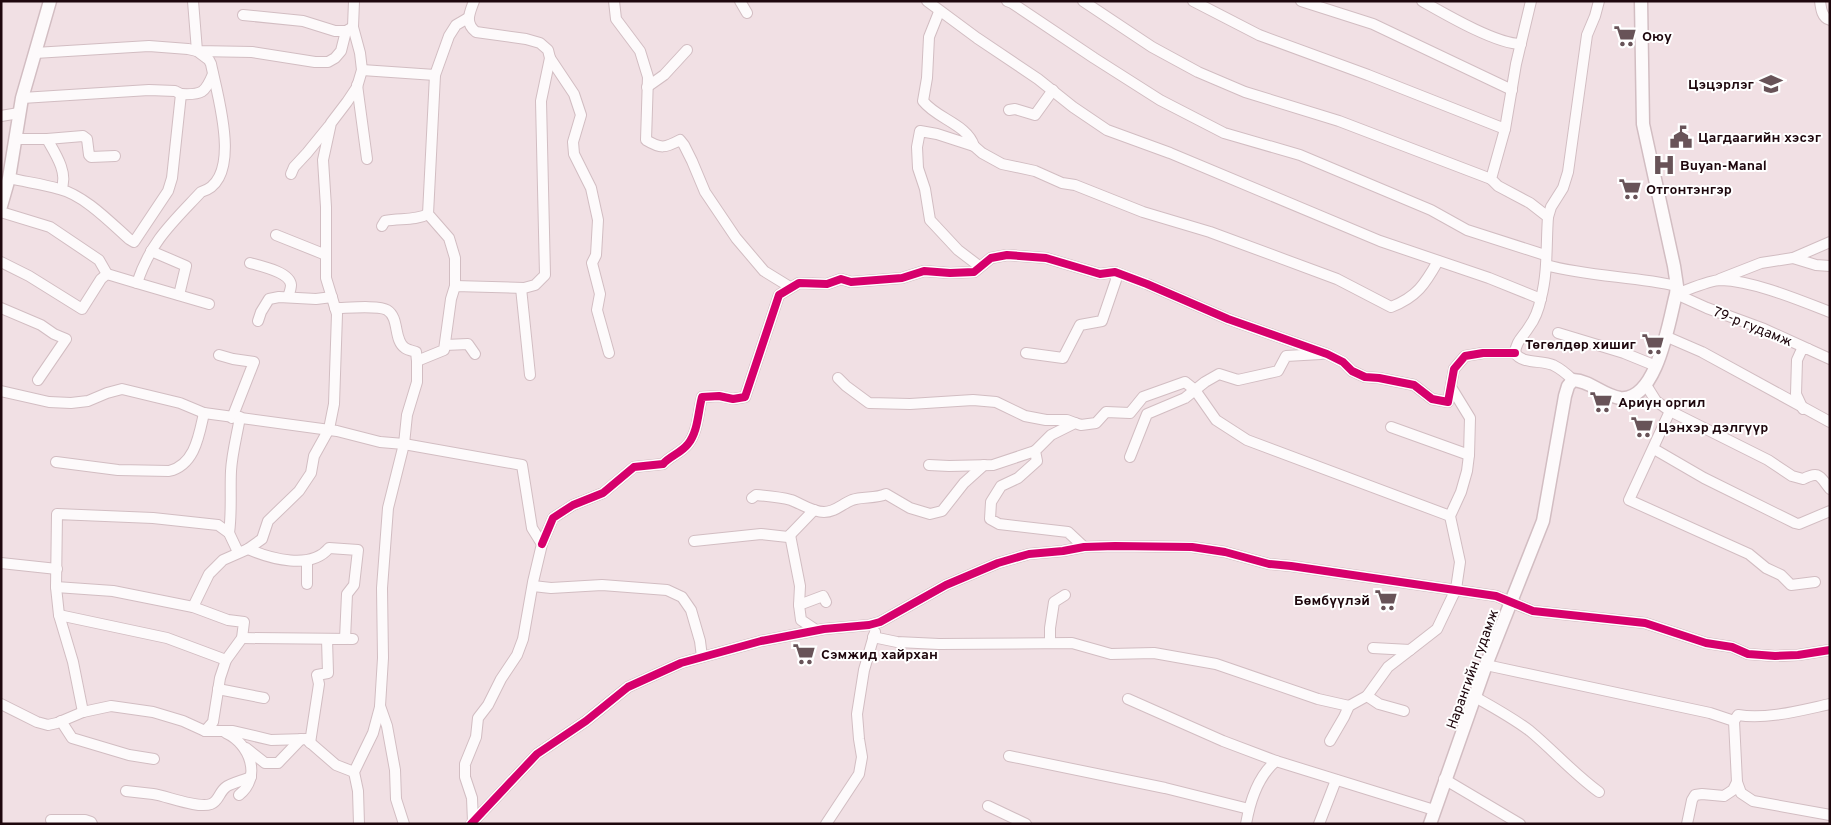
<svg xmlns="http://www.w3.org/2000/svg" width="1831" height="825" font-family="Overpass,sans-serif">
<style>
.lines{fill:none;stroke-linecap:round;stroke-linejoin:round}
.minor-casing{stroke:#d2bdc2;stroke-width:12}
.major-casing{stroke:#d2bdc2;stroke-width:15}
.minor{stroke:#fdfafb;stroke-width:10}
.major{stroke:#fdfafb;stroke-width:12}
.cycleway-casing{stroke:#fff;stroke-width:11}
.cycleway{stroke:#d6006c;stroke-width:8}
.labels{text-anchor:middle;stroke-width:4;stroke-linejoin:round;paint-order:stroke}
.poi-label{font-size:14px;font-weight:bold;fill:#1e070d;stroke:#fff;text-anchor:start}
.street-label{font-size:14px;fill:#1e070d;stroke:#fff}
</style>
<rect width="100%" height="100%" fill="#f1e0e4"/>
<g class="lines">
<defs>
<g id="minor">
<polyline points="193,1 197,51 252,52 315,62 328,62 335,58 341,51 346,31 353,27"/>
<path d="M614,1L616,19L640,51L648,77L646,140C661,149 665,148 680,140L684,145L692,161L705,192L736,238L764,271L790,287"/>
<polyline points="740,1 747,13"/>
<polyline points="927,1 977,38 1038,79 1073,107 1107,130 1170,153 1380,241 1489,278 1541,299"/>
<polyline points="1007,1 1012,3 1094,58 1160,100 1224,133 1300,155 1431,210 1467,230 1545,255"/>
<polyline points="1083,1 1152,47 1198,72 1245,92 1339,121 1491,179"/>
<polyline points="1193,1 1259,35 1368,75 1505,129"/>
<polyline points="1301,1 1373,24 1512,90"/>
<path d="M1422,1C1445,14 1496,44 1521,44"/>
<path d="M1531,1L1516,64L1505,129L1491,179L1498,186L1530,203L1548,217C1546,244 1548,272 1541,298C1539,308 1535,319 1529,327C1523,337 1516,341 1515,353C1522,364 1541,360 1553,365C1561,369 1567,374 1573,380"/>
<path d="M1820,1C1821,9 1822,18 1830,20"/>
<path d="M939,12L929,37L927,78L923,101C937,119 967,124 974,146L937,134L920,131L917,147L918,168L925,189L930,220L958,250L979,266"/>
<polyline points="243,15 303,21 335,31 346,31"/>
<polyline points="550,58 574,94 581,115 573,142 574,154 591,188 598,220 596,255 592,263 600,294 597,310 609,353"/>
<polyline points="362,70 435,75"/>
<polyline points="357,85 367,159"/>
<polyline points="647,87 664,75 687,50"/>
<polyline points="22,98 149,90 175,91 181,94"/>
<polyline points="1009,110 1015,109 1035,115 1053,90"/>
<polyline points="1,116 19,113"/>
<polyline points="16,139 47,139 83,136 87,139 89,155 91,157 115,156"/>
<path d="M47,139C55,153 69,174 61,189"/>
<path d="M974,146L982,153L1002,164L1035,171L1062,183L1075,185L1143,212L1210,232L1337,279L1391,307C1417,297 1425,284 1438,261"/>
<polyline points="291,174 294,167 307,153 329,126"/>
<path d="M9,178C25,182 43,184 59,189C84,195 110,222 129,239L134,242L168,191L172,178L181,94C202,95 205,93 213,74"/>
<polyline points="1,212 50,227 99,260 107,274"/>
<polyline points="1548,217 1551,207 1563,188 1568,172 1587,35 1595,16 1599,1"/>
<path d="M382,226L385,221C400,218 415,221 428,214"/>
<polyline points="276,235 326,255"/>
<polyline points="151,251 186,266 179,295"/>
<polyline points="1793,258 1816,265 1830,266"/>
<path d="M1,262L29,276L82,309L101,279L107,274L137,283C151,241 172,223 201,192C244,180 217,94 211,64L209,60L197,51L188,49L149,46L35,53"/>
<path d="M250,263C261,266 290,272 291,285C291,289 289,294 288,297"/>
<path d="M1546,265C1589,277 1634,276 1677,286"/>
<polyline points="1720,279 1761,263 1793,258 1830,242"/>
<polyline points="137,283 209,304"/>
<polyline points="455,286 455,258 449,238 428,214 435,75 449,36 456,25 468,18"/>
<polyline points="521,288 530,375"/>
<polyline points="1676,294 1707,308 1764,329 1830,359"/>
<path d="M1676,294C1688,290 1709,280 1721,280C1754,281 1799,300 1830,312"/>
<polyline points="1,308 41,325 54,334 66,339 38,380"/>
<path d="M335,308C346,308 379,305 387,310C400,318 393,340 405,348C408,350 413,351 416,352L417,361"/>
<polyline points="258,321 261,312 269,299 279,297 316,299 332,297"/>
<polyline points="1558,333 1624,353 1656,366"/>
<polyline points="1665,336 1702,352 1830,422"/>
<polyline points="445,345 468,344 475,354"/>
<polyline points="1026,353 1063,358 1080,325 1102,321 1116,280 1115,272"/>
<polyline points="219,355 233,359 254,362 232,418"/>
<polyline points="838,378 846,386 869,403 910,404 973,400 996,402 1025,416 1046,420 1067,420 1075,423"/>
<polyline points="1646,385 1656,401 1670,411 1629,500 1749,554 1766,568 1781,575 1791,585 1815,582"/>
<polyline points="1,391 49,402 71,403 88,401 107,393 122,389 180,403 204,413 337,431 380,442 404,444 522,465 532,528 542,544 533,582 523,639 517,655 501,679 488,705 478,718 476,737 465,764 465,777 472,798 473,822 475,823"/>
<polyline points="1803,409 1796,394 1797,360 1802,349 1808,349"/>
<path d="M1670,411L1768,460L1792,476L1803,479C1820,470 1820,477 1830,489"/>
<polyline points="1391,427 1469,455"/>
<polyline points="1654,449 1704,478 1795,523 1799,524 1830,511"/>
<polyline points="1130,457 1147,414 1185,398 1205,382 1219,374 1238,380 1278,371 1286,356 1321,354"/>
<path d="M56,462L118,470L169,471C195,465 199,435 204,413"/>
<polyline points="929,465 949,466 993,465 1035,451"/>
<path d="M752,498L756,495C768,496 780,497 791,500C802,504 812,512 824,512C835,512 842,504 852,500C863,496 875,499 886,494L910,508L930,514L942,511L964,483L984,465"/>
<path d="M229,533C232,512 230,492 231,471C232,453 237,435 240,417"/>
<polyline points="790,535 800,586 799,605"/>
<polyline points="694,541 761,534 788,537 814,510"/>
<path d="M542,544L553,518L573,505L603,493L634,467L663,464C670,456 681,453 688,444C698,432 698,412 702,397L719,396L733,399L745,397L779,295L799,283L827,284L841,279L851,282L902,278L924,271L950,273L974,272L991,258L1007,255L1046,258L1100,274L1115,272L1147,284L1228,319L1327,354L1343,362L1352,371L1365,377L1379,378L1414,385L1432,399L1448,402L1454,369L1465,356L1483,353H1515"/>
<polyline points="1084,547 1068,532 999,524 990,519 991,502 1001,486 1018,478 1037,461 1035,451 1051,435 1075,423 1081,425 1096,423 1106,412 1130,413 1143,397 1185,382 1195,390 1216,420 1247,440 1450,516"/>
<path d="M248,549C271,559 311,570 329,548L358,550L354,585L347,594L345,639H327L328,673L317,675L319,684L310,743"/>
<polyline points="307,561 307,584"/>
<polyline points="1,563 57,569"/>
<polyline points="533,586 551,588 602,585 667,590 682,597 691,610 700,641 702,657"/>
<polyline points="56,587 113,591 193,607"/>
<polyline points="59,615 167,638 226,660"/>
<polyline points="816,630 801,620 799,605 823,596 826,602"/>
<polyline points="873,637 897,642 939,644 1072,643 1111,654 1154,653 1216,664 1318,699 1349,706"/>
<polyline points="242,638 353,639"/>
<polyline points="1050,642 1050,628 1054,602 1065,595"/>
<polyline points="1373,648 1410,650 1437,629 1456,589 1460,562 1450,516 1461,492 1467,471 1469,455 1470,418 1451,387"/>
<polyline points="1486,665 1710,713 1734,721 1737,782 1741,793 1753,801 1830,815"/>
<polyline points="218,689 264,698"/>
<polyline points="1367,696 1379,704 1404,711"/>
<path d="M1475,697C1493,707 1513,718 1530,731C1554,751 1574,774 1599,792"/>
<polyline points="1128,699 1223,741 1276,761"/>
<polyline points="1,704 37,722 48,725 57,723 83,712 111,706 153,712 183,721 205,731 233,731 271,740 306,739 336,765 354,772"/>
<polyline points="83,712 73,662 59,615 56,587 57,514 153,518 218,525 229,533 238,552"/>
<polyline points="61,721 72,738 129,755 154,759"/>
<path d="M1734,721L1738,715C1766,720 1802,710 1830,704"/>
<polyline points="205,731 213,722 220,678 226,660 242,638 244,622 228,620 193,607 209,574 223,560 248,549 262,539 268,521 299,491 311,473 314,456 329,429 334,404 337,314 326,278 326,207 323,160 331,123 347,102 357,87 362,70 360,53 353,27 354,1"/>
<path d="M226,733C250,744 262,777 239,795"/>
<polyline points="1330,741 1344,717 1349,706 1367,696 1388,667 1410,650"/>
<polyline points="246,748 265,763 278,763 301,739"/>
<polyline points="1009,756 1165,788 1249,809"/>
<polyline points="1444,779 1520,824"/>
<path d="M126,791C135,792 144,793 153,794C167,796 198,809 211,804C219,801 219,792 226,787C229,784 244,780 251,777"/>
<polyline points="988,806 1026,824"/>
<polyline points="51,820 85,820 91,822 92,824"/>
<polyline points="359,824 358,791 354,772 373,733 380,707"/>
<path d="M404,824L396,799L395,770L387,726L380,706L383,658L382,588L388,508L404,444L407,415L417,382V361L444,350L451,299L455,286L524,288L535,285L545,275L541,101L550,58L548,50L540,43L526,39L476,32C464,23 470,12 474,1"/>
<polyline points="471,824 537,754 586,721 628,687 681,663 761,641 824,629 869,625 880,622 946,585 998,563 1029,554 1063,551 1084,547 1115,546 1192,547 1225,552 1269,564 1291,566 1496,596 1533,611 1645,623 1706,643 1732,647 1748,654 1775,656 1798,655 1830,650"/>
<polyline points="826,824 859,774 862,757 859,739 857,714 864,670 875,632"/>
<path d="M1246,824C1250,801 1258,776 1276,761L1434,810"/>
<polyline points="1319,824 1336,780"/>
<polyline points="1687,824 1692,800 1695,795 1702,794 1724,796 1733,790 1737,782"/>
</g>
<g id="major">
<polyline points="1,206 9,178 22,98 50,1"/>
<path d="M1430,824L1486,665L1543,521L1565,396L1568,386L1573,380C1591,381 1602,395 1620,398C1657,402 1669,321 1676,294L1677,286L1674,266L1643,124L1641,1"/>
</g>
</defs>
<!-- minor casing -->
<use href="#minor" class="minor-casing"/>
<!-- major casing -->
<use href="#major" class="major-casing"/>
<!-- minor -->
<use href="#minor" class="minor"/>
<!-- major -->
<use href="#major" class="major"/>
<defs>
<g id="cycleway">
<path d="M542,544L553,518L573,505L603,493L634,467L663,464C670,456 681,453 688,444C698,432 698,412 702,397L719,396L733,399L745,397L779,295L799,283L827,284L841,279L851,282L902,278L924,271L950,273L974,272L991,258L1007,255L1046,258L1100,274L1115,272L1147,284L1228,319L1327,354L1343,362L1352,371L1365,377L1379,378L1414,385L1432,399L1448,402L1454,369L1465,356L1483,353H1515"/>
<polyline points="471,824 537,754 586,721 628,687 681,663 761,641 824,629 869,625 880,622 946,585 998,563 1029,554 1063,551 1084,547 1115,546 1192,547 1225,552 1269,564 1291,566 1496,596 1533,611 1645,623 1706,643 1732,647 1748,654 1775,656 1798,655 1830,650"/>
</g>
</defs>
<!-- cycleway casing -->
<use href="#cycleway" class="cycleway-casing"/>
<!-- cycleway -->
<use href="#cycleway" class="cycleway"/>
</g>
<!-- icons -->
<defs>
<symbol id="supermarket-bare" viewBox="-9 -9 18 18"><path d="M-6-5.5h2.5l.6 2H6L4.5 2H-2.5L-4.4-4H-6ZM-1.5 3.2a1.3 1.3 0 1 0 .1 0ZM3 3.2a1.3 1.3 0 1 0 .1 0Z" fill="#685358" stroke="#fff" stroke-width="2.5" paint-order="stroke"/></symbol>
<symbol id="school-bare" viewBox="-9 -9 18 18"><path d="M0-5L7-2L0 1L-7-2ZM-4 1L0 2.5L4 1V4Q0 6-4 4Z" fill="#685358" stroke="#fff" stroke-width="2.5" paint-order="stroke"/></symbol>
<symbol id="civic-bare" viewBox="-9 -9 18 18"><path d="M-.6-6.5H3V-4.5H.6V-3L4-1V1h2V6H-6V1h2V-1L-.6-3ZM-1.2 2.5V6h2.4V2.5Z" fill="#685358" stroke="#fff" stroke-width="2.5" paint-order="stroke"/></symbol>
<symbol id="hospital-bare" viewBox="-9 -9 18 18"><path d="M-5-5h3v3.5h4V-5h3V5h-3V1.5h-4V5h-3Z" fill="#685358" stroke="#fff" stroke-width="2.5" paint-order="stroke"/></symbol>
</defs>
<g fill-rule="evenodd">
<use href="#supermarket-bare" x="1609" y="20" width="32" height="32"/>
<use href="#school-bare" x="1755" y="68" width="32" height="32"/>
<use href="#civic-bare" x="1665" y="121" width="32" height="32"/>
<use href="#hospital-bare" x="1648" y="149" width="32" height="32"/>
<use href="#supermarket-bare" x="1614" y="173" width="32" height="32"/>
<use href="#supermarket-bare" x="1637" y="328" width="32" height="32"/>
<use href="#supermarket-bare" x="1585" y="386" width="32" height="32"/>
<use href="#supermarket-bare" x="1626" y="411" width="32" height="32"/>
<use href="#supermarket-bare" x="1370" y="584" width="32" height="32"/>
<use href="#supermarket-bare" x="788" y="638" width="32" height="32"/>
</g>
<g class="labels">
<!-- poi labels -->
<g class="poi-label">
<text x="1642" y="41">Оюу</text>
<text x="1754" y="89" text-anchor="end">Цэцэрлэг</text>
<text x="1698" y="142">Цагдаагийн хэсэг</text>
<text x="1680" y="170">Buyan-Manal</text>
<text x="1646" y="194">Отгонтэнгэр</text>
<text x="1636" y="349" text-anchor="end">Төгөлдөр хишиг</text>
<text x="1618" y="407">Ариун оргил</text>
<text x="1658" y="432">Цэнхэр дэлгүүр</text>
<text x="1370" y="605" text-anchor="end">Бөмбүүлэй</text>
<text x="821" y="659">Сэмжид хайрхан</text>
</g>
<!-- street labels -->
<g class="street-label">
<text transform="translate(1753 326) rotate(22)" y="5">79-р гудамж</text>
<text transform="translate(1472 669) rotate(-70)" y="5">Нарангийн гудамж</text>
</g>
</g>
<!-- border -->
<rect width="1831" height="825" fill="none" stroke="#1e070d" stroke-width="5"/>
</svg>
